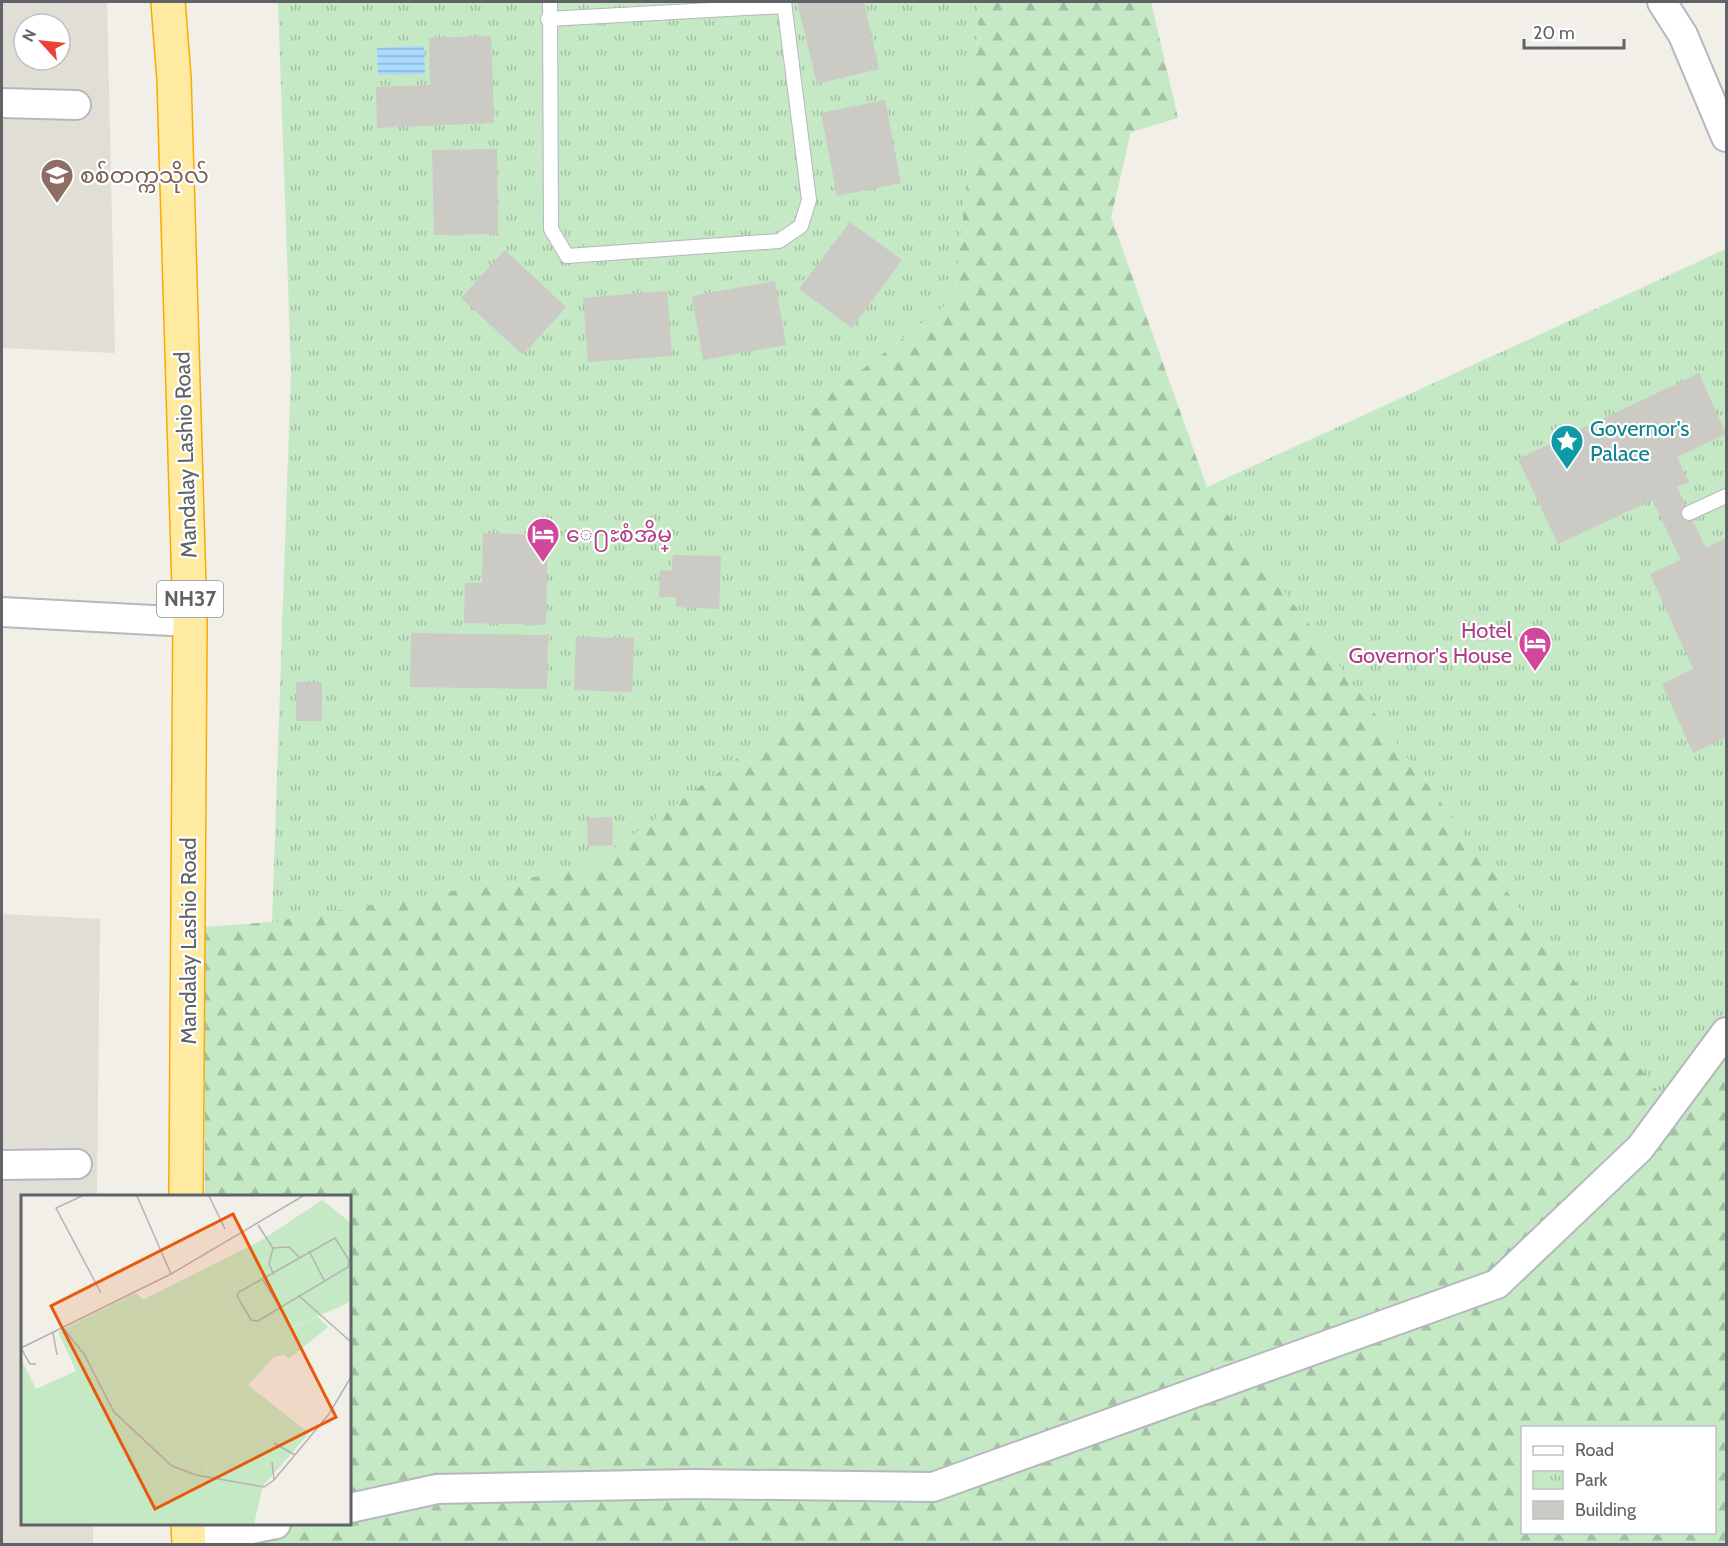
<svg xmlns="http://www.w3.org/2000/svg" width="1728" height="1546" font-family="Cabin,'Noto Sans Myanmar',sans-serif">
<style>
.education{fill:#e1ded6;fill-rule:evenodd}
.forest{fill:url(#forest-firs);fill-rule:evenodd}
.park{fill:url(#park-tufts)}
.water{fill:url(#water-rules)}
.building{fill:#cccac5}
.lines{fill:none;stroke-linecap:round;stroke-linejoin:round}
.service-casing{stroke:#b5b8bc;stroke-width:16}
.minor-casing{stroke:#b5b8bc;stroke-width:32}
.trunk-casing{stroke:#f9ab00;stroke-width:36}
.service{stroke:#fff;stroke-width:14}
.minor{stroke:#fff;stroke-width:28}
.trunk{stroke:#feeaa1;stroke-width:33}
.labels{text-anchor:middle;stroke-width:4.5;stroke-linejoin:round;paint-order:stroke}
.shield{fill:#fff;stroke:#8f9295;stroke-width:1.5}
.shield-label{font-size:21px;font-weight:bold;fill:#5f6368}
.education-label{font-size:22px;fill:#785e54;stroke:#fff;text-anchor:start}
.culture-label{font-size:22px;fill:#0d838f;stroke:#fff;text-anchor:start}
.street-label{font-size:22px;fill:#5f6368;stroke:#fff}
.hotel-label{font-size:22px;fill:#b23c85;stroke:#fff;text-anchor:start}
.inset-road{fill:none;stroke:#b3b3b1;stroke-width:1.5}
.view{fill:#e8590c;fill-opacity:0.15;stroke:#e8590c;stroke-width:3}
.inset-edge{fill:none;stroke:#5f6368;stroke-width:3}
</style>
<defs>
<pattern id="forest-firs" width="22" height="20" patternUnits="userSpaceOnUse" patternTransform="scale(1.5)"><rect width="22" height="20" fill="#c5e8c5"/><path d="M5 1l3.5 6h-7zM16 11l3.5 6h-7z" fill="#a3c0a4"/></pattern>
<pattern id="park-tufts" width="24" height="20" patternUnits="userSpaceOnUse" patternTransform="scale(1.5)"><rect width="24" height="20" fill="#c5e8c5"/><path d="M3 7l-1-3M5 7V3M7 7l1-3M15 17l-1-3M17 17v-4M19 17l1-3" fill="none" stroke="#a3c0a4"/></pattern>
<pattern id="water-rules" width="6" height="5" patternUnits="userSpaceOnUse" patternTransform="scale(1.5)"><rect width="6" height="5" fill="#aadaff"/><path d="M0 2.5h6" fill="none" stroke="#8eb4d2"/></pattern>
</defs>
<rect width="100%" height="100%" fill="#f1efe8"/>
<!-- education -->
<g class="education">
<path d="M2,2H107L115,353L2,348ZM24,24H60V60H24Z"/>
<polygon points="2,914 100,919 97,1196 22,1196 22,1524 93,1524 93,1544 2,1544"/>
</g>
<!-- forest -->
<path class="forest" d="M979,2H1151L1178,118L1131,132L1111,217L1207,487L1726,1025V1544H196L197,1524H350V1196H205V927L272,922L801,710V416L954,299L970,148ZM1522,1428H1714V1532H1522Z"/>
<!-- park -->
<g class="park">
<polygon points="278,2 979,2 970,148 954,299 801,416 801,710 682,800 586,868 272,922 291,370"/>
<polygon points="1726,249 1726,1025 1668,1105 1481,857 1207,487"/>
</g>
<!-- water -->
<polygon class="water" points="424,46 425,74 378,75 377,48"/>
<!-- building -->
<g class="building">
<polygon points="797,2 864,2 879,69 817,84"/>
<polygon points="491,36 494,123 377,128 376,87 430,85 429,38"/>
<polygon points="885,100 901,183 837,196 821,113"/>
<polygon points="497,149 498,234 434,235 432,150"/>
<polygon points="850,222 902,260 852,328 799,289"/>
<polygon points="505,250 566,307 523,355 461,298"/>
<polygon points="775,281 786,345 703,360 692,296"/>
<polygon points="667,291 672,356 588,362 583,298"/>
<polygon points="1699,373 1726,434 1677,457 1689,482 1677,487 1706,548 1726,538 1726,737 1693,753 1662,684 1693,669 1650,574 1681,560 1652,500 1558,544 1518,459"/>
<polygon points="483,533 548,535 546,625 464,623 465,583 482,583"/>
<polygon points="673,555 721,556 719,609 676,607 676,597 659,597 660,570 672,571"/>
<polygon points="411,633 548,635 547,689 410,687"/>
<polygon points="576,637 634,638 632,692 574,690"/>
<rect x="296" y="682" width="26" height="39"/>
<polygon points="612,817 613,845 588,846 587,818"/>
</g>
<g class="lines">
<defs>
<g id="service">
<polyline points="550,2 551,229 567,256 779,241 801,226 809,200 784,2"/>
<polyline points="548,19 784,6"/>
<polyline points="1689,513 1726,496"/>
</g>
<g id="minor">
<polyline points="1662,2 1683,35 1726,137"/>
<polyline points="2,103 76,105"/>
<polyline points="2,612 190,622"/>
<polyline points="2,1165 77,1164"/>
<polyline points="350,1508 437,1489 693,1484 933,1487 1497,1284 1640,1148 1726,1032"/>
<polyline points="189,1542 276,1524"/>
</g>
<g id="trunk">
<polyline points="168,2 174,79 190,622 186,1196"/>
<polyline points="188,1524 189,1544"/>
</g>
</defs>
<!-- service casing -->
<use href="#service" class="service-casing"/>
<!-- minor casing -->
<use href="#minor" class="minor-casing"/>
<!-- trunk casing -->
<use href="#trunk" class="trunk-casing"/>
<!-- service -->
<use href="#service" class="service"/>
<!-- minor -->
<use href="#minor" class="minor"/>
<!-- trunk -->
<use href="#trunk" class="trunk"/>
</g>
<!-- icons -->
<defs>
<symbol id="university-pin" viewBox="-11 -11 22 30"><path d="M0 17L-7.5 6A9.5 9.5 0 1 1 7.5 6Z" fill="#8d6e63" stroke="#fff"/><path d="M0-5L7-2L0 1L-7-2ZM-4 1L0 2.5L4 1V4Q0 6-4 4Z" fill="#fff"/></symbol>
<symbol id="sight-pin" viewBox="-11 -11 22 30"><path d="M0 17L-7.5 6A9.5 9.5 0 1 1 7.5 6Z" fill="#0f9aa8" stroke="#fff"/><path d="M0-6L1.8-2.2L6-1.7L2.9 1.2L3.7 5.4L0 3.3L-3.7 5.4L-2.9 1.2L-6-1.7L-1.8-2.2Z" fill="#fff"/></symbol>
<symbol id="hotel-pin" viewBox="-11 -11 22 30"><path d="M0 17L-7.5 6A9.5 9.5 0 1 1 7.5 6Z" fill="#d1479c" stroke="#fff"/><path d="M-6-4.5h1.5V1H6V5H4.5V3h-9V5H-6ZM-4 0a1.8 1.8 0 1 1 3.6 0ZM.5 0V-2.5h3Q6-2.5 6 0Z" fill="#fff"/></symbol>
</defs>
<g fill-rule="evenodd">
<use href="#university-pin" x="38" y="156" width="38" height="52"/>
<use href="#sight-pin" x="1548" y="422" width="38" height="52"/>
<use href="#hotel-pin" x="524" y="515" width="38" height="52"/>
<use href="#hotel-pin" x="1516" y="624" width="38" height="52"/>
</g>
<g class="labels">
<!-- shield labels -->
<rect class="shield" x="157" y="581" width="66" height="36" rx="4.5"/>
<g class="shield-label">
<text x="190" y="606">NH37</text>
</g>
<!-- education labels -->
<g class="education-label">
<text x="80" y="183">စစ်‌တက္ကသိုလ်</text>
</g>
<!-- culture labels -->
<g class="culture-label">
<text x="1590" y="436">Governor's<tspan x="1590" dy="25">Palace</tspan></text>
</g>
<!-- street labels -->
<g class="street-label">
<text transform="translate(185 455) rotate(-92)" y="8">Mandalay Lashio Road</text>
<text transform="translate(188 941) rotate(-90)" y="8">Mandalay Lashio Road</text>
</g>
<!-- hotel labels -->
<g class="hotel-label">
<text x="566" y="542">ေ႐ႊစံအိမ္</text>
<text x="1512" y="638" text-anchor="end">Hotel<tspan x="1512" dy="25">Governor's House</tspan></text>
</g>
</g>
<!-- overview -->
<g transform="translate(21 1195)">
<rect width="330" height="330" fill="#f1efe8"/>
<path d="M115,98L176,155L211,138L234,149L297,122L307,132L268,164L264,160L253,162L227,190L182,280L242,291L233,329H0V164L15,194L55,176L37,137Z" fill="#c5e8c5"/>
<path d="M301,5L330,28V105L327,108L234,149L211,138L176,155L145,140L120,106L241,45ZM227,190L288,238L242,291L182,281Z" fill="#c5e8c5"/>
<path class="inset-road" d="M61,1L35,13L80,98M116,1L150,79M188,1L204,34M237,30L252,53M314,43L328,65L327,72L237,126L230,125L216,101L218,97ZM288,56L303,85M253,80L248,69L252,53L268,52L278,62M242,85L258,111M277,100L330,147M42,133L63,159L93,217L151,271L175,280L243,292L253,285L308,219L330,182M32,138L36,160M0,153L9,169H15M0,153L150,79L282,1M253,248L274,260M251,267L253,285"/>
<path class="view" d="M212,19L315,222L134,314L30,111Z"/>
<rect width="330" height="330" class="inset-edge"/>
</g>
<!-- border -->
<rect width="1728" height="1546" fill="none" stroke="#5f6368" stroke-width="6"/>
<!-- legend -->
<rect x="1521" y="1426" width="195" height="108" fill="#ffffff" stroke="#bfc1c3" stroke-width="1.5"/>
<rect x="1533" y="1446" width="30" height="9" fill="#ffffff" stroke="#bfc1c3" stroke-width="1.5"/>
<text x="1575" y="1456" font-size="18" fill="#5f6368">Road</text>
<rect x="1533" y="1471" width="30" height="18" fill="url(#park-tufts)" stroke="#bfc1c3" stroke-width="1.5"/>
<text x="1575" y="1486" font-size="18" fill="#5f6368">Park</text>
<rect x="1533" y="1501" width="30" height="18" fill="#cccac5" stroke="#bfc1c3" stroke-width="1.5"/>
<text x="1575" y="1516" font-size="18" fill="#5f6368">Building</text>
<!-- north arrow -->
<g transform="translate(42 42) rotate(297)"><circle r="28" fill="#ffffff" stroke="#bfc1c3" stroke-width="1.5"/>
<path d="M0-4.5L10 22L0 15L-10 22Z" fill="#ea4335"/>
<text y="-9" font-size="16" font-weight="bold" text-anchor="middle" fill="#5f6368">N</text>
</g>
<!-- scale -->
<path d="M1524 39v9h100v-9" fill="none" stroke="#5f6368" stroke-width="3"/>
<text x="1533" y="39" font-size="18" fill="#5f6368" stroke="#ffffff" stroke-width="4.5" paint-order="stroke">20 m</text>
</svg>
